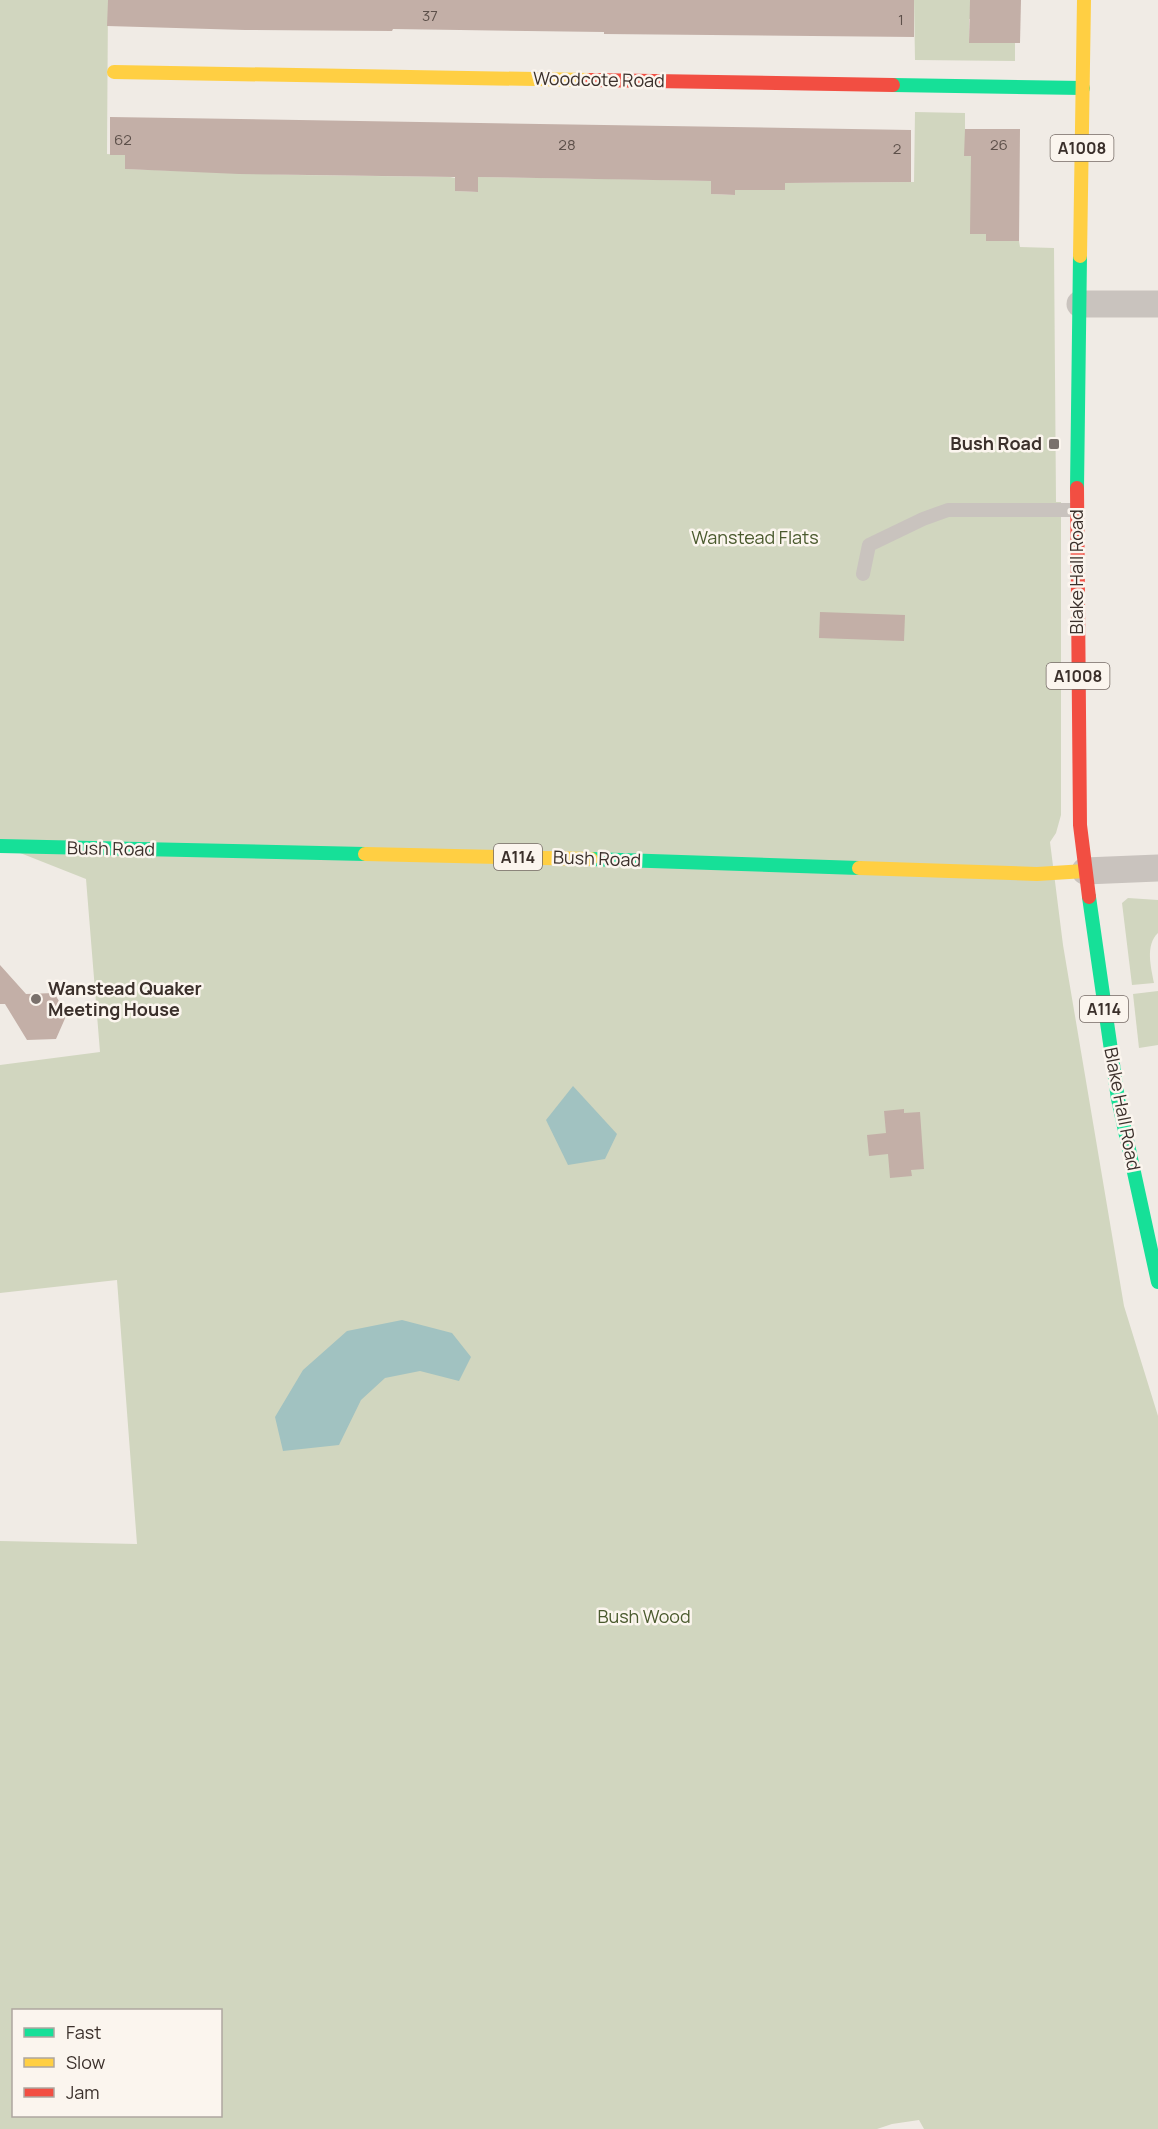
<svg xmlns="http://www.w3.org/2000/svg" width="1158" height="2129" font-family="Manrope,sans-serif">
<style>
.green{fill:#d1d6bf;fill-rule:evenodd}
.water{fill:#a1c2c1}
.building{fill:#c3afa7}
.lines{fill:none;stroke-linecap:round;stroke-linejoin:round}
.lane{stroke:#c9c3be;stroke-width:14}
.street{stroke:#c9c3be;stroke-width:27}
.fast{stroke:#16e098;stroke-width:14}
.slow{stroke:#ffcf43;stroke-width:14}
.jam{stroke:#f24e42;stroke-width:14}
.poi-dot{fill:#7a716c;stroke:#fbf5ee;stroke-width:2}
.labels{text-anchor:middle;stroke-width:5;stroke-linejoin:round;paint-order:stroke}
.number-label{font-size:15px;fill:#5d504a}
.shield{fill:#fbf5ee;stroke:#756b66;stroke-width:1.5}
.shield-label{font-size:16px;font-weight:bold;fill:#3b302b}
.street-label{font-size:18px;fill:#3b302b;stroke:#fbf5ee}
.poi-label{font-size:18px;font-weight:bold;fill:#3b302b;stroke:#fbf5ee;text-anchor:end}
.park-label{font-size:18px;fill:#4a5a2e;stroke:#fbf5ee}
</style>
<rect width="100%" height="100%" fill="#f0ebe5"/>
<!-- green -->
<g class="green">
<path d="M0,0H108L107,154L125,155V169L299,175L450,177L455,178V191L478,192V177L603,179L608,158V179L711,181V194L734,195L735,181L761,182V190H785V183L914,182L915,112L965,113V156H971V234H986L987,241H1019L1020,247L1054,248L1056,502H1061V815L1056,833L1050,842L1063,945L1124,1306L1158,1416V2129H924L919,2120L892,2124L877,2129H0V1541L137,1544L117,1280L0,1293V1065L100,1052L86,879L0,845ZM14,2010H220V2116H14Z"/>
<polygon points="914,0 970,0 970,8 983,8 983,18 969,19 969,43 1015,43 1015,61 915,60"/>
<path d="M1128,898L1158,900V933C1145,945 1151,967 1154,983L1132,985L1122,903Z"/>
<polygon points="1158,991 1158,1045 1139,1048 1133,994"/>
</g>
<!-- water -->
<g class="water">
<polygon points="573,1086 617,1134 605,1159 568,1165 546,1120"/>
<polygon points="402,1320 452,1333 471,1357 459,1381 420,1371 385,1378 361,1400 339,1445 283,1451 275,1417 303,1370 347,1331"/>
</g>
<!-- building -->
<g class="building">
<polygon points="108,0 914,0 914,37 604,34 604,32 393,29 392,31 245,30 107,26"/>
<polygon points="970,0 1021,0 1020,43 969,43"/>
<polygon points="110,117 911,130 911,182 785,183 785,190 735,190 735,195 711,194 711,181 478,177 478,192 455,191 455,177 239,174 125,169 125,155 110,155"/>
<polygon points="965,129 1020,129 1019,241 986,241 986,234 970,234 971,156 964,156"/>
<polygon points="820,612 905,615 904,641 819,638"/>
<polygon points="0,965 26,994 54,993 67,1014 56,1039 27,1040 5,1004 0,1004"/>
<polygon points="904,1109 904,1113 920,1112 924,1169 911,1170 912,1176 890,1178 888,1154 869,1156 867,1135 886,1133 884,1111"/>
</g>
<g class="lines">
<!-- lane -->
<polyline class="lane" points="863,574 869,545 923,519 948,510 1077,510"/>
<!-- street -->
<g class="street">
<polyline points="1080,304 1158,304"/>
<polyline points="1085,871 1158,868"/>
</g>
<!-- fast -->
<g class="fast">
<polyline points="893,85 1083,88"/>
<polyline points="1077,488 1080,256"/>
<polyline points="0,846 365,854"/>
<polyline points="591,859 859,868"/>
<polyline points="1089,897 1118,1099 1158,1282"/>
</g>
<!-- slow -->
<g class="slow">
<polyline points="114,72 590,80"/>
<polyline points="1080,256 1084,0"/>
<polyline points="365,854 591,859"/>
<polyline points="859,868 1037,874 1085,871"/>
</g>
<!-- jam -->
<g class="jam">
<polyline points="590,80 893,85"/>
<polyline points="1077,488 1080,825 1089,897"/>
</g>
</g>
<!-- markers -->
<g class="poi-dot">
<rect x="1048" y="438" width="12" height="12" rx="3"/>
<circle cx="36" cy="999" r="6"/>
</g>
<g class="labels">
<!-- number labels -->
<g class="number-label">
<text x="430" y="21">37</text>
<text x="901" y="25">1</text>
<text x="123" y="145">62</text>
<text x="567" y="150">28</text>
<text x="999" y="150">26</text>
<text x="897" y="154">2</text>
</g>
<!-- shield labels -->
<g class="shield">
<rect x="1050.5" y="135" width="63" height="26" rx="4.5"/>
<rect x="1046.5" y="663" width="63" height="26" rx="4.5"/>
<rect x="494" y="844" width="48" height="26" rx="4.5"/>
<rect x="1080" y="996" width="48" height="26" rx="4.5"/>
</g>
<g class="shield-label">
<text x="1082" y="154">A1008</text>
<text x="1078" y="682">A1008</text>
<text x="518" y="863">A114</text>
<text x="1104" y="1015">A114</text>
</g>
<!-- street labels -->
<g class="street-label">
<text transform="translate(599 80) rotate(1)" y="6">Woodcote Road</text>
<text transform="translate(1077 572) rotate(-90)" y="6">Blake Hall Road</text>
<text transform="translate(111 849) rotate(1)" y="6">Bush Road</text>
<text transform="translate(597 859) rotate(2)" y="6">Bush Road</text>
<text transform="translate(1122 1109) rotate(79)" y="6">Blake Hall Road</text>
</g>
<!-- poi labels -->
<g class="poi-label">
<text x="1042" y="450">Bush Road</text>
<text x="48" y="995" text-anchor="start">Wanstead Quaker<tspan x="48" dy="21">Meeting House</tspan></text>
</g>
<!-- park labels -->
<g class="park-label">
<text x="755" y="544">Wanstead Flats</text>
<text x="644" y="1623">Bush Wood</text>
</g>
</g>
<!-- legend -->
<rect x="12" y="2009" width="210" height="108" fill="#fbf5ee" stroke="#aea6a0" stroke-width="1.5"/>
<rect x="24" y="2028" width="30" height="9" fill="#16e098" stroke="#aea6a0" stroke-width="1.5"/>
<text x="66" y="2039" font-size="18" fill="#3b302b">Fast</text>
<rect x="24" y="2058" width="30" height="9" fill="#ffcf43" stroke="#aea6a0" stroke-width="1.5"/>
<text x="66" y="2069" font-size="18" fill="#3b302b">Slow</text>
<rect x="24" y="2088" width="30" height="9" fill="#f24e42" stroke="#aea6a0" stroke-width="1.5"/>
<text x="66" y="2099" font-size="18" fill="#3b302b">Jam</text>
</svg>
